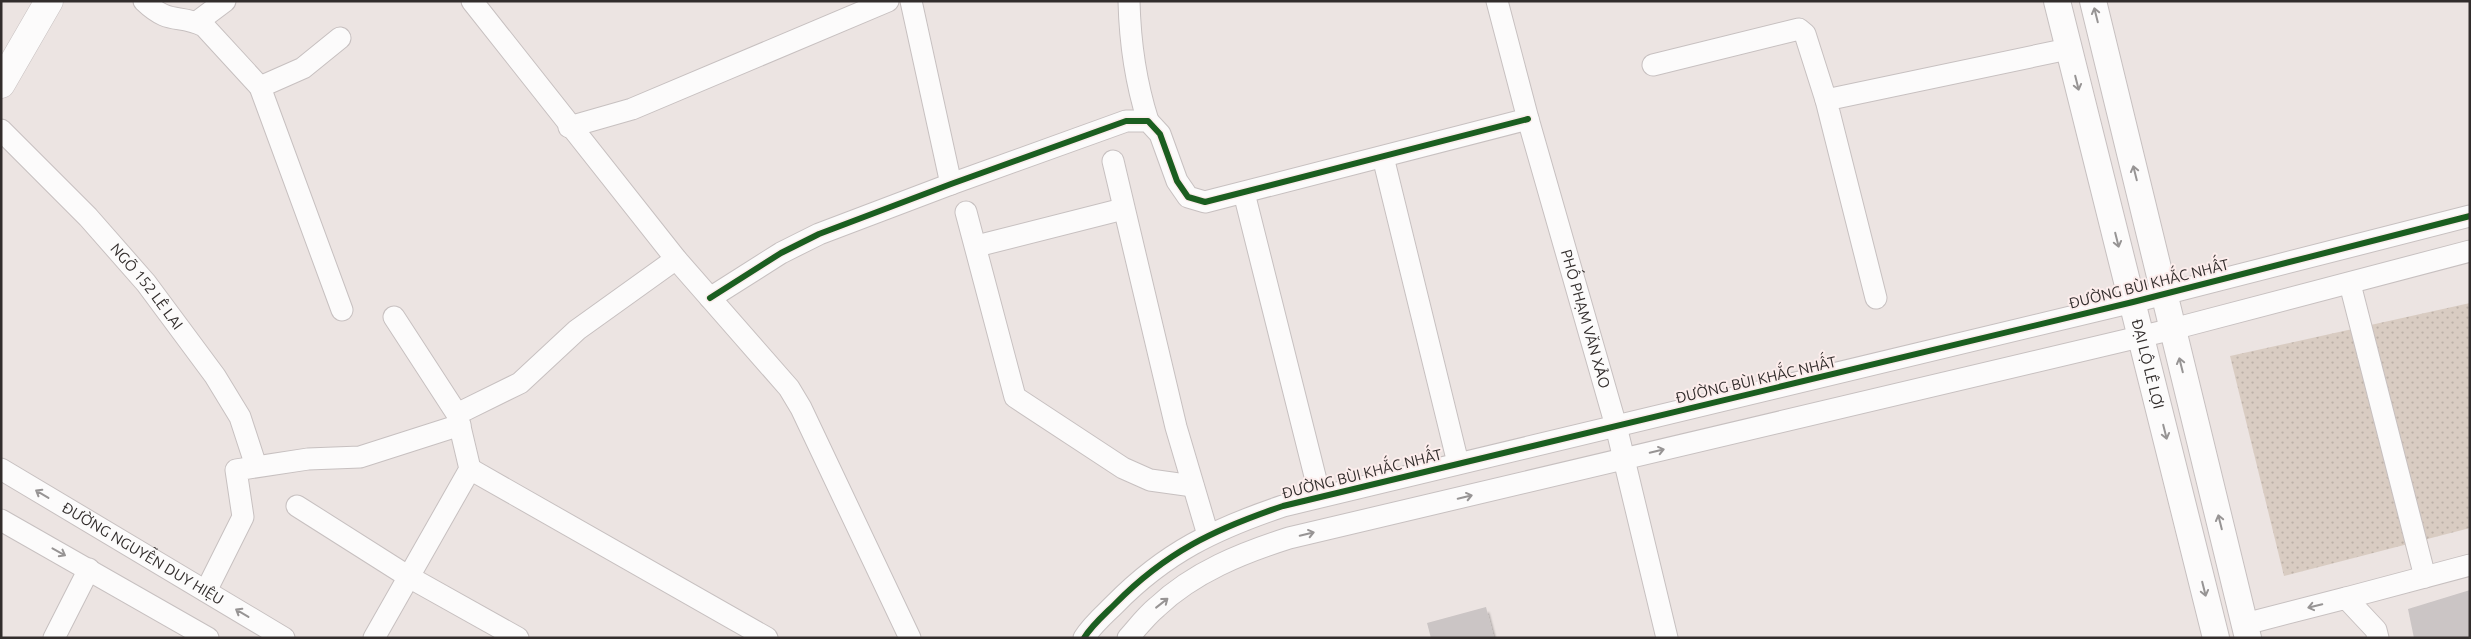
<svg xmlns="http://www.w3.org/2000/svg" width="2471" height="639" font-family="Ubuntu,sans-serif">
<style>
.grass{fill:url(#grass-dots)}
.building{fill:#cbc5c5;filter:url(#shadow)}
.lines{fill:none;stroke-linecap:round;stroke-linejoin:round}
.minor-casing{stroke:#c7c0c0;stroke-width:23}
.major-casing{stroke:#c7c0c0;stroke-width:28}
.highway-casing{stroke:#c7c0c0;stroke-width:29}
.minor{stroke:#fcfbfb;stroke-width:21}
.major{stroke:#fcfbfb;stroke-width:26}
.highway{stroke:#fcfbfb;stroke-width:28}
.cycleway-casing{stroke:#fcedec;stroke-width:9}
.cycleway{stroke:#1b5e20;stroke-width:6}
.oneway{stroke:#979494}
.labels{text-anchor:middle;stroke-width:4;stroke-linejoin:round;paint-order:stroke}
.street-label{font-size:15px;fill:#322d2c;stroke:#fcedec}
</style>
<defs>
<pattern id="grass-dots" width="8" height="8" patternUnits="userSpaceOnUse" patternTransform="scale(1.25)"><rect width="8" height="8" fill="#d9ccc2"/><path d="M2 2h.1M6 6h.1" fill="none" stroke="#bbb0a7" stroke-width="1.8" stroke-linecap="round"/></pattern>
<filter id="shadow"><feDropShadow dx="3" dy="5.5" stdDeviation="1" flood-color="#0004"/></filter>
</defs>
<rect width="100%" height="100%" fill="#ece4e2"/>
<!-- grass -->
<polygon class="grass" points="2470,303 2470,528 2284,576 2230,356"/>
<!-- building -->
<g class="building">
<polygon points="2470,590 2470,638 2414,638 2408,609"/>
<polygon points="1486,607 1494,638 1431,638 1427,623"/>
</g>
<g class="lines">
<defs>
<g id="minor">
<path d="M144,1C170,26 178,13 204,26L260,87L342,310"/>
<polyline points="472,1 676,259 789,388 801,408 910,638"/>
<polyline points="911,1 951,184"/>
<path d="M1129,1C1130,44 1135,80 1148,121"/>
<path id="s1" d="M1497,1L1528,119L1616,426L1667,638"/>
<polyline points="197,22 225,1"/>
<polyline points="1653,65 1799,29 1805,34 1826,100"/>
<polyline points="260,87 303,68 340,38"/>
<polyline points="569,127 632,109 888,1"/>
<path id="s2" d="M1,130L88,217L146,283L215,376L240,417L256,466"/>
<polyline points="1383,157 1458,463"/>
<polyline points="1113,161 1176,427 1208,535"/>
<polyline points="1244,193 1320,496"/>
<polyline points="966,212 1015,397 1123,468 1150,480 1193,486"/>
<polyline points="977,246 1123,209"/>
<polyline points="2350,284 2425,577"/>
<polyline points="710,298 781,253 819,234 951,184 1126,121 1148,121 1160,134 1177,181 1188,197 1205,202 1528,119"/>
<polyline points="1876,298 1826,100 2068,49"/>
<polyline points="457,414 520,383 577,330 676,259"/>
<path id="s3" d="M1,469L284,638"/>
<polyline points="470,469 767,638"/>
<polyline points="297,506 409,577 518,638"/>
<polyline points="1,520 208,638"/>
<polyline points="206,591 243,517 236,470 308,459 360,457 460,425"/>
<polyline points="2346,598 2470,565"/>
<polyline points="2245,624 2346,598 2376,630 2378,638"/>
<polyline points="54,638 89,569"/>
<polyline points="374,638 470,469 457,414 394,317"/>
<path d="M1084,638C1092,625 1104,615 1115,604C1166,552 1215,529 1283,506L2133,302L2470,216"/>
<path d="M1128,638C1137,628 1146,616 1157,607C1194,572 1242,553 1289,538L2173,329L2470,251"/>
</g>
<g id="major">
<path id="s4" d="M2057,1L2216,638"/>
<polyline points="2093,1 2248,638"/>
</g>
<polyline id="highway" points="1,84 49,1"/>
</defs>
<!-- minor casing -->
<use href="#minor" class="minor-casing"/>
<!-- major casing -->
<use href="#major" class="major-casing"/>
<!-- highway casing -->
<use href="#highway" class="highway-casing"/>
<!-- minor -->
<use href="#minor" class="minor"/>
<!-- major -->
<use href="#major" class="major"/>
<!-- highway -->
<use href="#highway" class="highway"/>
<defs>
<g id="cycleway">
<polyline points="710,298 781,253 819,234 951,184 1126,121 1148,121 1160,134 1177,181 1188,197 1205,202 1528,119"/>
<path d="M1084,638C1092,625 1104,615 1115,604C1166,552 1215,529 1283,506L2133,302L2470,216"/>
</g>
</defs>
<!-- cycleway casing -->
<use href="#cycleway" class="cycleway-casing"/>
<!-- cycleway -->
<use href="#cycleway" class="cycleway"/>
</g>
<!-- one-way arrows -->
<defs><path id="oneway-shaft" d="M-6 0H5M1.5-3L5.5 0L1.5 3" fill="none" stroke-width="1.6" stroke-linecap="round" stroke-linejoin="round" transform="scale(1.25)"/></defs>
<g class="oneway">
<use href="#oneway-shaft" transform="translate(2096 15) rotate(-104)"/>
<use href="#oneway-shaft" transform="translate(2077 83) rotate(76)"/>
<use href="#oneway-shaft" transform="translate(2135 173) rotate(-104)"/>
<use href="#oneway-shaft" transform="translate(2117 240) rotate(76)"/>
<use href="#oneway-shaft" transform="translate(2181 365) rotate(-104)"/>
<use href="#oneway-shaft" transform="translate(2165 432) rotate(76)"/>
<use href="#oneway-shaft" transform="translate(1657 451) rotate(-13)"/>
<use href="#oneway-shaft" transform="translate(42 494) rotate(-149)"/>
<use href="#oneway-shaft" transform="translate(1465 497) rotate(-13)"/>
<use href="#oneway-shaft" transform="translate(2220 522) rotate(-104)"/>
<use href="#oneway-shaft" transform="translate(1307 534) rotate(-13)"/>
<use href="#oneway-shaft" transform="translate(59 552) rotate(29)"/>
<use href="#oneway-shaft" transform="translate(2204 589) rotate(76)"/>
<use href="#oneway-shaft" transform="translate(1162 603) rotate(-38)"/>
<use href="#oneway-shaft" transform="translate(2315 606) rotate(166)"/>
<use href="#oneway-shaft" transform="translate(242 613) rotate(-149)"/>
</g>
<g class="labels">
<!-- street labels -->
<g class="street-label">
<text transform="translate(2149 284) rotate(-14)" y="5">ĐƯỜNG BÙI KHẮC NHẤT</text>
<text dy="5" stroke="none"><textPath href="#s2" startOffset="214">NGÕ 152 LÊ LAI</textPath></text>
<text dy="5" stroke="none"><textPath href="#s1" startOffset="330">PHỐ PHẠM VĂN XẢO</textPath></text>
<text dy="5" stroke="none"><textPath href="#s4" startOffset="374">ĐẠI LỘ LÊ LỢI</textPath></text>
<text transform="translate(1756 380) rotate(-13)" y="5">ĐƯỜNG BÙI KHẮC NHẤT</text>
<text transform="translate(1362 474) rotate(-14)" y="5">ĐƯỜNG BÙI KHẮC NHẤT</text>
<text dy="5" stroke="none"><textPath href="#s3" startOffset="165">ĐƯỜNG NGUYỄN DUY HIỆU</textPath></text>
</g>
</g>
<!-- border -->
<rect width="2471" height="639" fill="none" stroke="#322d2c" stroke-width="5"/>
</svg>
